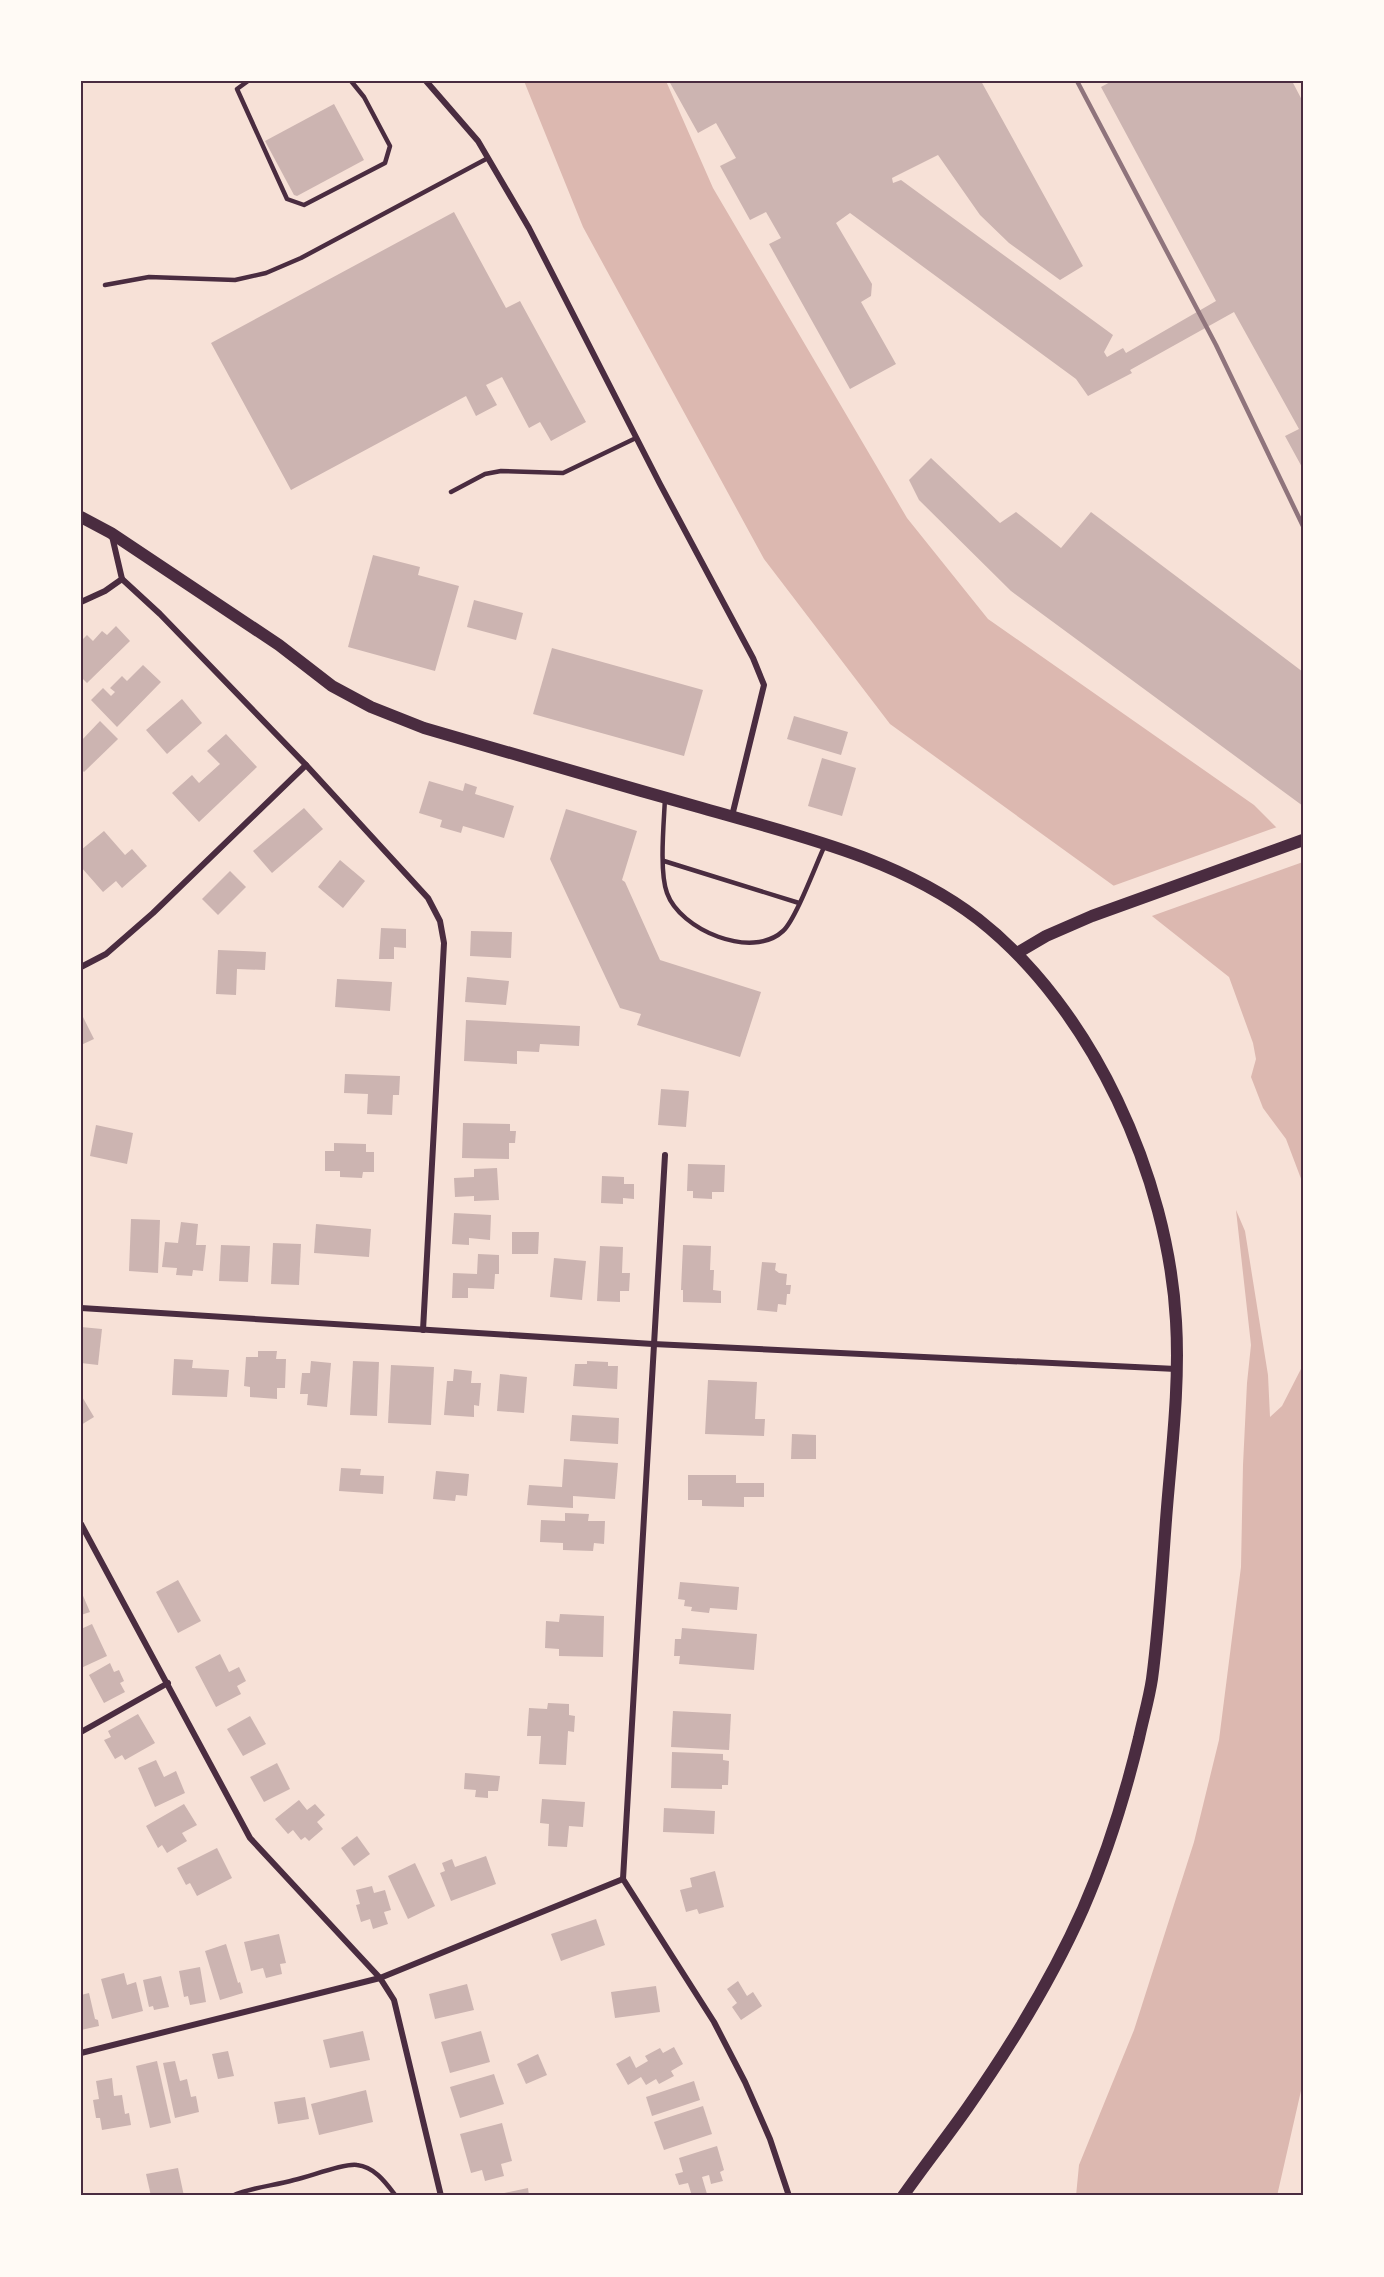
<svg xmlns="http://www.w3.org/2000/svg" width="1384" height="2277" font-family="Inter,sans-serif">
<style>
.water{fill:#dcb8b0}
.pier{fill:#f7e1d7}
.building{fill:#ccb4b1}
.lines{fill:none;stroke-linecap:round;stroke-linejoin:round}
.service{stroke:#4a2c40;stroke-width:4.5}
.minor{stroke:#4a2c40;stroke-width:6}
.secondary{stroke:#4a2c40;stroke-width:12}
.rail{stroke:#8f747c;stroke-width:4.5}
.neatline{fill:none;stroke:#4a2c40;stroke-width:2}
</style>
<rect width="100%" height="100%" fill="#f7e1d7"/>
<!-- water -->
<g class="water">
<polygon points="524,81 666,81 713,188 907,518 988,619 1254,805 1279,830 1303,858 1303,1184 1286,1139 1263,1108 1251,1077 1256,1059 1253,1043 1229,977 1114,886 890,724 764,559 583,227"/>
<polygon points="1236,1210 1245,1231 1268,1375 1270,1417 1282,1406 1303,1365 1303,2082 1277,2196 1076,2196 1079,2165 1134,2030 1194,1842 1219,1740 1241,1567 1243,1465 1247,1383 1251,1345"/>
</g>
<!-- pier -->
<polygon class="pier" points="1280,826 1303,853 1303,862 1149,917 1110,887"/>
<!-- building -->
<g class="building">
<polygon points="669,81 981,81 1083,266 1060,280 1009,243 980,215 938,155 892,178 893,183 901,180 1113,335 1104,352 1107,357 1123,348 1126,353 1216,301 1101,87 1112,81 1292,81 1303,102 1303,469 1285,436 1299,429 1234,312 1130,370 1132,373 1088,396 1076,379 850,213 836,223 872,284 871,296 861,302 896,364 850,389 769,244 781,238 766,212 750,220 720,166 736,158 716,123 698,133"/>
<polygon points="334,104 364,160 297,196 294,195 265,141"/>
<polygon points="454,212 506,308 520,301 586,422 551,441 540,422 529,428 502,377 486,385 497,405 476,416 466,396 291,490 211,343"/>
<polygon points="931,458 1000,523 1016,512 1061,548 1091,512 1303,672 1303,806 1011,591 919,500 909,480"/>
<polygon points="373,555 420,567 418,575 459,586 435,671 348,647"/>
<polygon points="474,600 523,613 516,640 467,627"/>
<polygon points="116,626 130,641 87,683 81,677 81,653 83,651 81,641 87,635 93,641 102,631 107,635"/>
<polygon points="552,648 703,690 684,756 533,714"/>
<polygon points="143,665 161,682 117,727 91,700 103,688 111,696 115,692 110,688 122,676 127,681"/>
<polygon points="182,699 202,723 167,754 146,730"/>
<polygon points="794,716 848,732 841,755 787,739"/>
<polygon points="100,721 118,739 84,772 81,769 81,741"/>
<polygon points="226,734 257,767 199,822 172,793 192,775 199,783 220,764 207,751"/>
<polygon points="822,758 856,768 842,816 808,806"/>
<polygon points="429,781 463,791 465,783 477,787 475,794 514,806 504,838 463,826 461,833 440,827 442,820 419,813"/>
<polygon points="304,808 323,829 272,873 253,851"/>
<polygon points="566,809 637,831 622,880 625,882 660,960 761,992 740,1057 637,1025 641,1014 620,1008 550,859"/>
<polygon points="104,831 125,855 132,849 147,866 122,888 116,881 103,892 81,867 81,850"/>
<polygon points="340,860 365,881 343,908 318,887"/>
<polygon points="230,871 246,887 218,915 202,899"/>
<polygon points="381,928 406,929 406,948 394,947 394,959 379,959"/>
<polygon points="471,931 512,932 511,958 470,956"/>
<polygon points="218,950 266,952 265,970 237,969 236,995 216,994"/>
<polygon points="467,977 509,981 506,1005 465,1002"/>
<polygon points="337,979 392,982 390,1011 335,1007"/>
<polygon points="81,1013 94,1039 81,1045"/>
<polygon points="466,1020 580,1026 579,1046 540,1044 539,1052 517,1051 517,1064 464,1061"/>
<polygon points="345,1074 400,1076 399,1095 393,1095 392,1115 367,1114 368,1094 344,1093"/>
<polygon points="661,1089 689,1091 686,1127 658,1125"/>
<polygon points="463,1123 510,1124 510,1131 516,1131 515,1143 509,1143 509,1159 462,1158"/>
<polygon points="96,1125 133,1133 127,1164 90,1156"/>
<polygon points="334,1143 366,1144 366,1152 374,1152 374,1172 363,1172 362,1178 340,1177 340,1171 325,1171 325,1151 334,1151"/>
<polygon points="688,1164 725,1165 724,1192 712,1192 712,1199 693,1198 693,1191 687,1191"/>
<polygon points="497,1168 499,1200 474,1201 474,1196 455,1197 454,1178 474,1177 474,1169"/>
<polygon points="602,1176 624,1177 624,1184 634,1184 634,1199 623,1198 623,1204 601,1203"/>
<polygon points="454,1213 491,1215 490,1240 469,1238 469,1245 452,1244"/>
<polygon points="131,1219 160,1220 158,1273 129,1271"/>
<polygon points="181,1222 198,1224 196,1245 206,1245 203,1271 193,1270 192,1276 176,1275 177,1268 162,1267 165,1242 178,1243"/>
<polygon points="316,1224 371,1229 369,1257 314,1253"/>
<polygon points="512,1232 539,1232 538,1254 512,1254"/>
<polygon points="273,1243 301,1244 299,1285 271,1284"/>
<polygon points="221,1245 250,1246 248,1282 219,1281"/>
<polygon points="683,1245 711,1246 710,1270 714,1270 713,1290 721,1291 721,1303 683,1302 683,1290 681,1290"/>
<polygon points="600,1246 623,1247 622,1273 630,1273 629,1291 620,1291 620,1302 597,1301"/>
<polygon points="478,1254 499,1255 499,1274 495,1274 494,1289 468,1288 468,1298 452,1298 453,1273 477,1274"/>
<polygon points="554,1258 586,1261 582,1300 550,1297"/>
<polygon points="762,1262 776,1263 775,1270 779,1273 787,1274 786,1285 791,1285 790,1294 787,1294 786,1305 778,1304 777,1312 757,1310"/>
<polygon points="81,1327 102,1329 98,1365 81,1363"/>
<polygon points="258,1351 277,1351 276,1359 286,1359 285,1388 277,1388 277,1399 250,1397 250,1387 244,1386 246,1357 258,1357"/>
<polygon points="174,1359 193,1360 192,1368 229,1370 227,1397 172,1395"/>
<polygon points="311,1361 331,1363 327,1407 307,1405 308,1394 300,1394 302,1373 310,1373"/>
<polygon points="353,1361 379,1362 377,1416 350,1415"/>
<polygon points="587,1361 608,1362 608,1366 618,1366 617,1389 573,1386 575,1364 587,1364"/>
<polygon points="391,1365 434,1367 431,1425 388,1423"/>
<polygon points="454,1369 472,1371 471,1383 481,1383 479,1406 474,1405 474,1417 444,1415 447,1381 453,1381"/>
<polygon points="500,1374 527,1377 524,1413 497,1411"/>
<polygon points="708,1380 757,1382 755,1419 765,1419 764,1436 705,1434"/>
<polygon points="81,1395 94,1417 81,1425"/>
<polygon points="572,1415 619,1418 618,1444 570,1441"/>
<polygon points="792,1434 816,1435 816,1459 791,1459"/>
<polygon points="564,1459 618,1463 615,1499 573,1496 573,1508 527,1505 529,1485 562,1487"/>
<polygon points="341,1468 361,1469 360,1475 384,1476 383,1494 339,1491"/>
<polygon points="436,1471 469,1474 467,1496 456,1495 455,1501 433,1499"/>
<polygon points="688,1475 736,1475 736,1483 764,1483 764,1497 744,1497 744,1507 702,1506 702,1500 688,1500"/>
<polygon points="565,1513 589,1514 588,1521 605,1521 604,1544 594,1543 593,1551 563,1550 563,1543 540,1542 541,1520 565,1521"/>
<polygon points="178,1580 201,1621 178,1633 156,1592"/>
<polygon points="680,1582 739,1587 737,1610 710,1608 709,1613 691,1611 692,1607 684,1606 685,1600 678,1599"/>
<polygon points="81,1591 90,1612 81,1615"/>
<polygon points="560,1614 604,1616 603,1657 559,1656 559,1649 545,1648 546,1621 559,1622"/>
<polygon points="92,1624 107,1656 81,1668 81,1629"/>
<polygon points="682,1628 757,1634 754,1670 679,1664 680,1656 674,1656 675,1639 681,1639"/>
<polygon points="220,1654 229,1672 239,1667 246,1681 237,1686 241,1694 216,1707 195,1667"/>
<polygon points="110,1663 114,1672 119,1670 124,1681 120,1683 125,1692 104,1703 89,1675"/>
<polygon points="548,1703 569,1704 569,1715 575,1716 574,1732 568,1731 566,1765 539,1764 541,1736 527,1736 529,1708 547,1709"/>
<polygon points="673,1711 731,1714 729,1750 671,1747"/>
<polygon points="138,1714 155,1743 125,1760 122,1755 115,1759 104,1740 111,1737 108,1731"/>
<polygon points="250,1716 266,1744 243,1756 227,1729"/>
<polygon points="672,1752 723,1754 723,1760 729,1761 728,1785 722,1785 722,1789 671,1788"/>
<polygon points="156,1760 164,1777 176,1771 185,1793 155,1807 138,1768"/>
<polygon points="277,1763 290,1789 264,1802 250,1777"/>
<polygon points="465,1773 500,1776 498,1791 488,1791 488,1798 475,1797 476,1790 464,1789"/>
<polygon points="542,1799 585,1802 583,1827 569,1826 567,1847 548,1846 549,1824 540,1823"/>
<polygon points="299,1800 307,1810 315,1804 325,1815 317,1822 323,1829 309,1841 305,1837 301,1840 293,1830 288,1834 275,1819"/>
<polygon points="184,1804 197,1825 182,1833 187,1841 167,1853 162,1845 158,1848 146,1826"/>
<polygon points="664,1808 715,1811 714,1834 663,1832"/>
<polygon points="357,1836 370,1854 354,1866 341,1848"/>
<polygon points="217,1848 232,1878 197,1896 190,1883 186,1885 177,1868"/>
<polygon points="486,1856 496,1884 451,1901 440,1873 445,1871 442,1863 452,1859 455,1867"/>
<polygon points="415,1863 435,1906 408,1919 388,1876"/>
<polygon points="715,1871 724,1907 699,1914 697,1909 686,1912 680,1890 692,1887 690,1878"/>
<polygon points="372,1886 374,1893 385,1890 391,1910 384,1912 388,1924 373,1929 370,1919 361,1922 356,1905 360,1904 356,1890"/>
<polygon points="596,1919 605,1945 561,1961 551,1934"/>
<polygon points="279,1934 286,1963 280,1964 282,1974 266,1978 263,1968 251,1971 244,1942"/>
<polygon points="226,1944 238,1983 240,1982 243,1993 220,2000 205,1951"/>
<polygon points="200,1967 206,2002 190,2005 188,1996 184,1997 179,1971"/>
<polygon points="124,1973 127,1985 136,1982 143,2011 112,2019 101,1979"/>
<polygon points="161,1976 169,2007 154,2010 153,2006 149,2007 143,1980"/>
<polygon points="738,1981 747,1996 753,1992 762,2006 741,2020 732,2007 737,2003 727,1989"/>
<polygon points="467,1984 474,2010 435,2019 429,1994"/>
<polygon points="656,1986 660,2012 615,2018 611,1992"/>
<polygon points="89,1993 95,2019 98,2020 99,2026 81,2030 81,1995"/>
<polygon points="363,2031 370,2060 330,2068 323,2040"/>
<polygon points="481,2031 490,2062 450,2073 441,2042"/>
<polygon points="674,2047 683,2064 671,2071 674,2076 659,2084 656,2079 646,2085 641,2077 628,2085 616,2064 630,2056 636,2068 648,2061 645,2056 660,2048 663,2053"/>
<polygon points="228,2051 234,2076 218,2079 212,2054"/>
<polygon points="538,2054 547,2075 526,2084 517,2064"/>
<polygon points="157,2061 171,2123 150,2128 136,2066"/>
<polygon points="175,2061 180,2081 187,2079 191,2097 196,2096 199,2112 175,2118 163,2063"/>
<polygon points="494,2074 504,2104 460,2118 450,2087"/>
<polygon points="112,2078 114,2096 122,2095 125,2114 129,2113 131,2125 102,2130 100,2118 96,2118 93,2100 99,2099 96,2081"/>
<polygon points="694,2081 700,2100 652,2116 646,2097"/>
<polygon points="366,2090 373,2122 319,2135 311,2104"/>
<polygon points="305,2097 309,2119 278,2124 274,2102"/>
<polygon points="703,2106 712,2134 664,2150 654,2122"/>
<polygon points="502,2123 512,2161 501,2164 504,2176 485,2181 482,2170 471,2173 460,2134"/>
<polygon points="717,2146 724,2170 720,2172 723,2181 711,2184 709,2175 702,2177 707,2194 692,2196 688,2183 679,2185 675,2174 683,2172 679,2158"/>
<polygon points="178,2168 184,2196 151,2196 146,2174"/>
<polygon points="528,2188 529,2196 495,2196 495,2195"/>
</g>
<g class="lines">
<!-- service -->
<g class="service">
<polyline points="248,81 237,89 287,199 304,205 385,163 390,146 364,97 351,81"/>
<polyline points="105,285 149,277 235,280 266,273 301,258 488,158"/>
<polyline points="451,492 485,474 501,471 563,473 636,438"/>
<path d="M665,798C664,822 659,871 667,893C680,930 752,960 783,931C796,919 816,864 825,845"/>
<polyline points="664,861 799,903"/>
<path d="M232,2196C252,2187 273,2186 294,2180C309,2177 344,2163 357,2165C375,2167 386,2183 396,2196"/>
</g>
<!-- minor -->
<g class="minor">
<polyline points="426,81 478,141 529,228 660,484 753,658 764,685 732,816"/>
<polyline points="122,579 160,614 306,765 428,898 440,921 444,943 423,1330"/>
<polyline points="81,602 105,591 122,579 112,536"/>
<polyline points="81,967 106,954 153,913 306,765"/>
<polyline points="665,1155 623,1879 714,2022 745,2082 770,2139 789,2196"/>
<polyline points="81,1308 653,1344 1176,1369"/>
<polyline points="81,1524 250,1838 380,1978 394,2000 441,2196"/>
<polyline points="81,1732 168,1683"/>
<polyline points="81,2053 380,1978 623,1879"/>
</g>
<!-- secondary -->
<g class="secondary">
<path d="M81,517L111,533L279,645L332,686L371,707L424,728C516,755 609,782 702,808C796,835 899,858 978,919C1093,1009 1168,1177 1176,1321C1180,1387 1171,1454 1166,1520C1162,1573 1159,1627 1152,1679C1149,1699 1143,1719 1139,1738C1125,1796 1107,1854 1083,1909C1052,1979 1012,2044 968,2107C947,2137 924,2166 903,2196"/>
<polyline points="1017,953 1046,936 1092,916 1303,840"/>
</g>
<!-- rail -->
<polyline class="rail" points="1077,81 1216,345 1303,526"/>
</g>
<!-- border -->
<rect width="1384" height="2277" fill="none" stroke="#fffaf5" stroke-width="165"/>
<rect x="82" y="82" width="1220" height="2112" class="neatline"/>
</svg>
